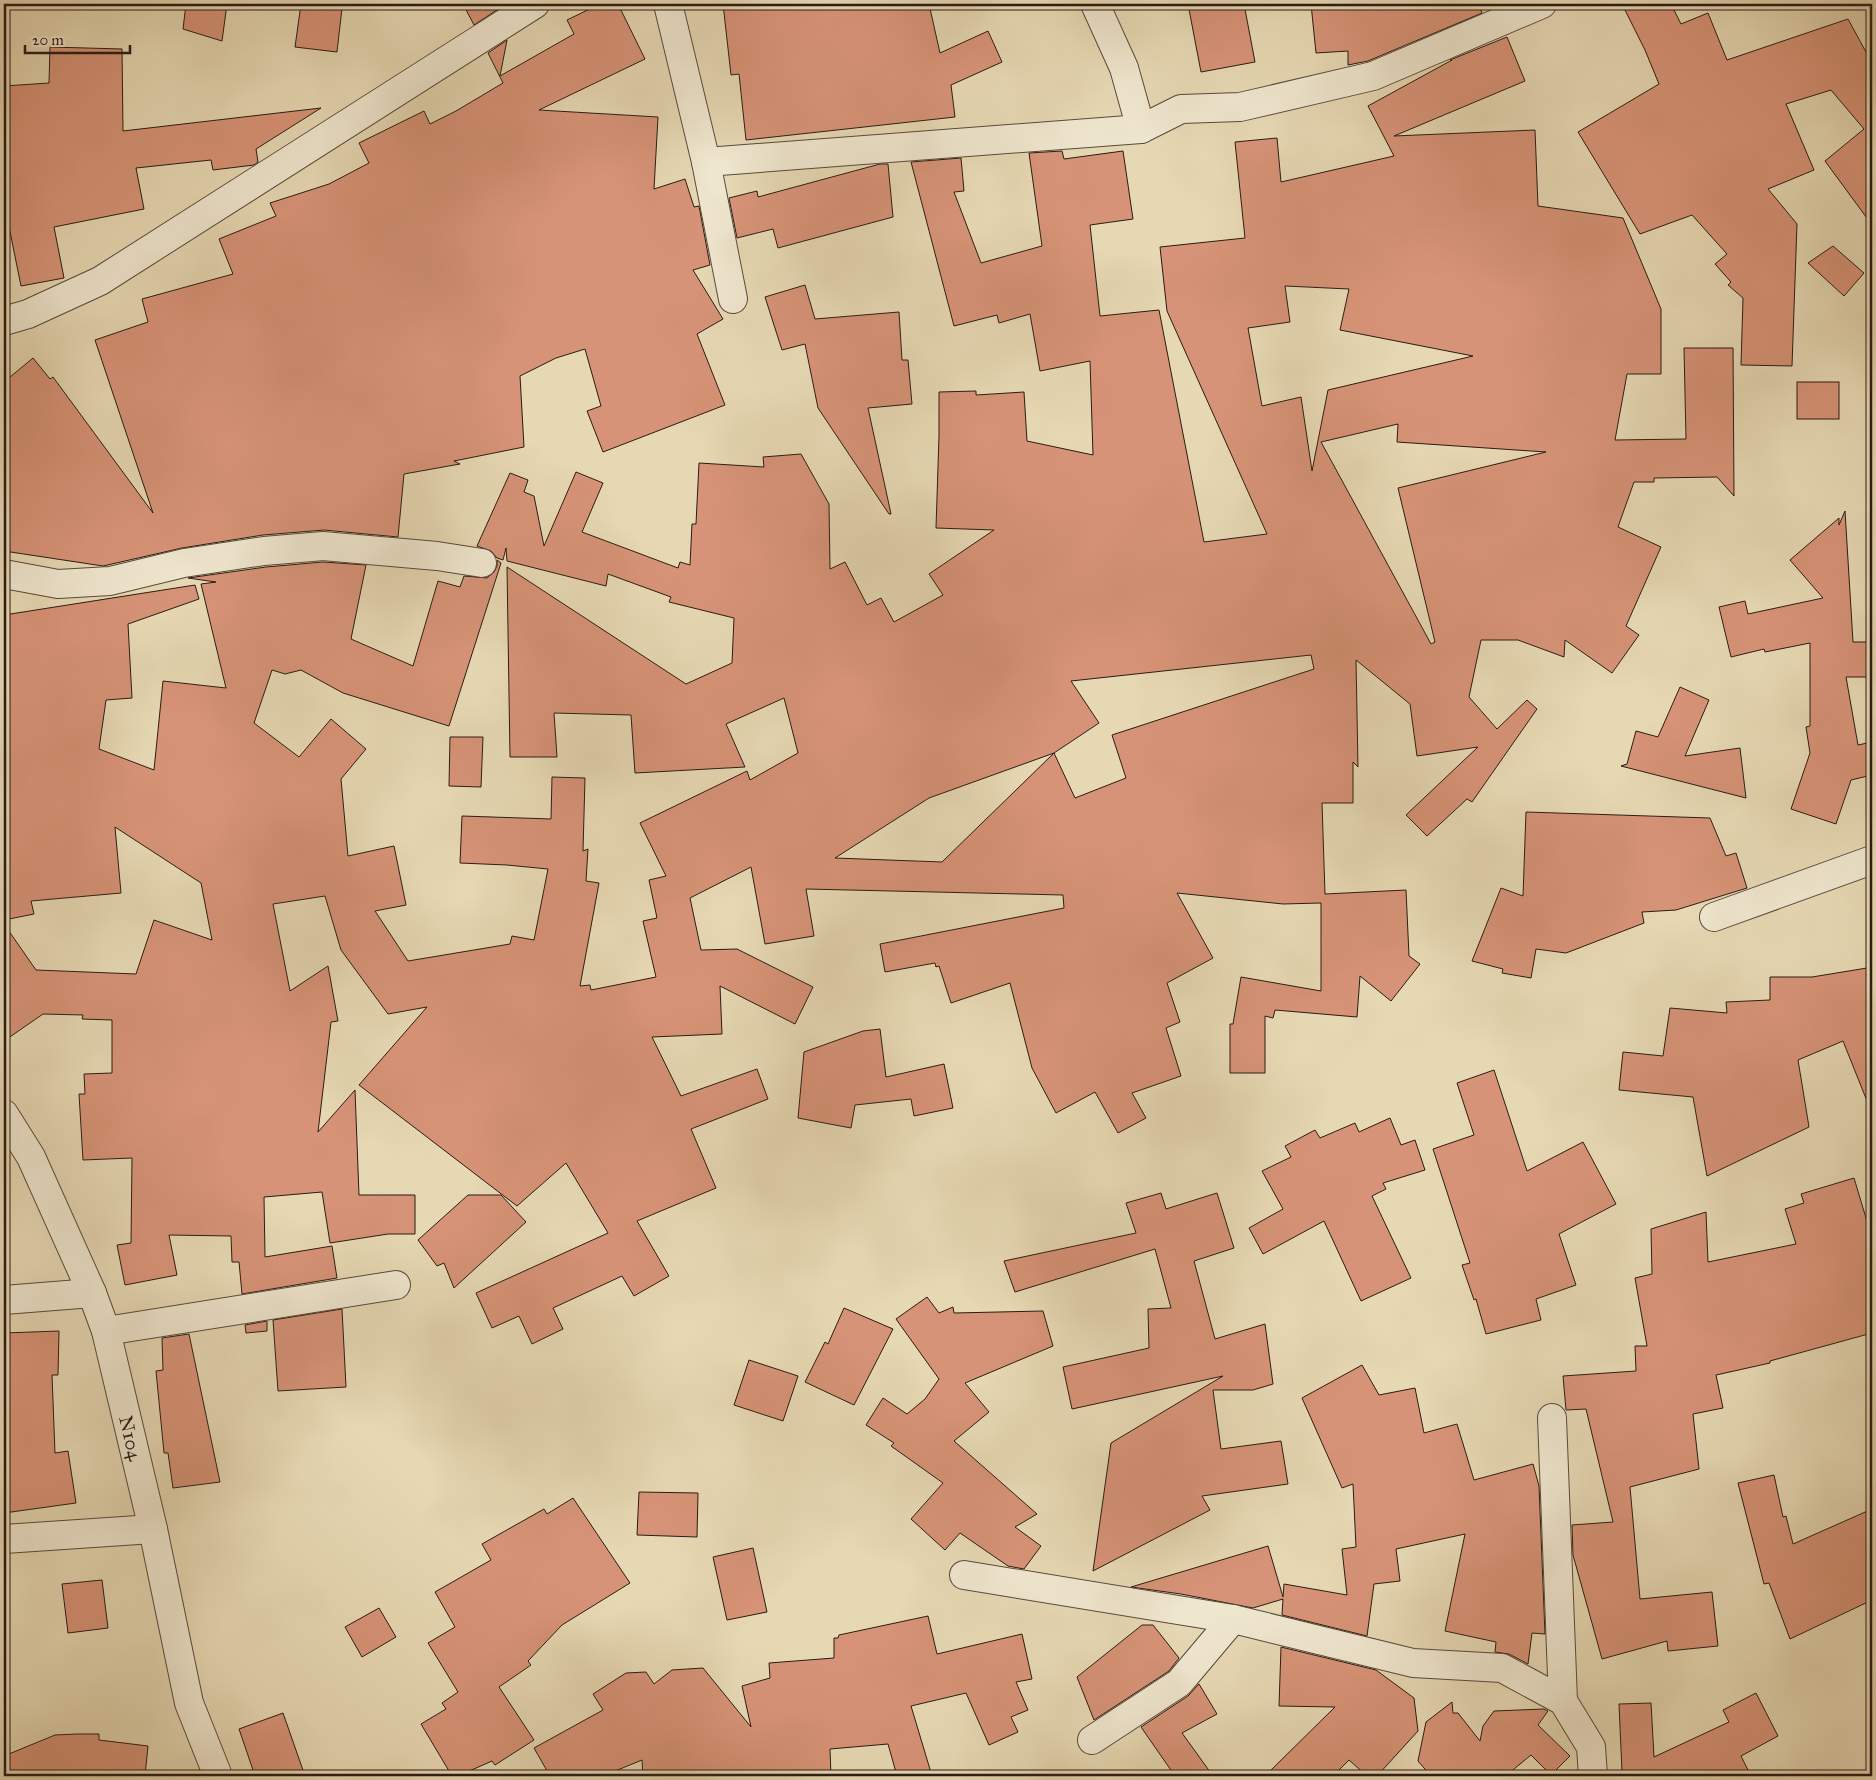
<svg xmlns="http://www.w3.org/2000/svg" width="1876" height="1780" font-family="'IM FELL Great Primer',serif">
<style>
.building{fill:#d79377;stroke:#2a1b15;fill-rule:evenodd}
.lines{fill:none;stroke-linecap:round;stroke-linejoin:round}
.minor-casing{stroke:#594a3c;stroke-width:30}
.minor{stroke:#efe6ce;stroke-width:28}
.labels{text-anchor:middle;stroke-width:4;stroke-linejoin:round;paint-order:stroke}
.street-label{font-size:19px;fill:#2a1b15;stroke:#efe6ce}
</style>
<rect width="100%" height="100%" fill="#e6d8b3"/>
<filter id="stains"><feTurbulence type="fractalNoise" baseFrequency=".004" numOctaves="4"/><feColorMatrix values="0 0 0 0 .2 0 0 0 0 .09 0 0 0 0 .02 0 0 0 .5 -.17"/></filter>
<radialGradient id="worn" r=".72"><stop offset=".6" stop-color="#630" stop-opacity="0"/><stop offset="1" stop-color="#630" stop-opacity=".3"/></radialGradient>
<!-- building -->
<g class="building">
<polygon points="186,4 227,4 222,41 183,29"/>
<polygon points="301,4 342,8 337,52 295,47"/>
<polygon points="463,4 506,4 474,25"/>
<polygon points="600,4 618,4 645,59 539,110 658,117 654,189 685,179 694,207 699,206 710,265 693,270 723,319 697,334 725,405 603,452 587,411 601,406 585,349 556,358 520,376 524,447 454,461 460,464 404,474 398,537 324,530 263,535 182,548 103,566 4,551 4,382 33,358 50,379 53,377 153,513 95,340 148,322 142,299 233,274 219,239 276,216 270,203 329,184 369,163 359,143 424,111 430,124 456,111 503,83 488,53 507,40 500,76 574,34 567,20"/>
<polygon points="723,4 929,4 940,53 988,31 1002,62 951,85 955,117 746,140 739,74 731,75"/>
<polygon points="1188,4 1244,4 1255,62 1201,72"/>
<polygon points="1311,4 1479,4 1482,13 1368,61 1348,65 1348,51 1316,53"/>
<polygon points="1622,4 1671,4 1681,24 1708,13 1727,60 1848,19 1872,63 1872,225 1825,161 1864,129 1831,90 1786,104 1814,170 1768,189 1797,224 1792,366 1741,365 1743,298 1728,285 1731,282 1715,264 1727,254 1692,215 1640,234 1578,132 1659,84 1645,50"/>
<path d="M1507,37L1525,81L1394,136L1535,130L1538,206L1623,218L1661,309V374H1627L1615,440L1686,439L1684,348H1733L1734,496L1717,477L1654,478V482H1634L1618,527L1661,547L1626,626L1639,635L1612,673L1565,640L1564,657L1518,640H1481L1469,697L1497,729L1527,700L1537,709L1472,802L1467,799L1427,836L1406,815L1478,747L1417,756L1410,704L1356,660L1358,767L1353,762V803H1322L1325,894L1406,890L1409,956L1420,964L1391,1001L1360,976L1357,1017L1275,1010L1273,1018L1265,1016V1073H1230V1024H1233L1241,977L1321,991V903L1283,904L1177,893L1213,958L1167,983L1180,1022L1166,1028L1181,1076L1132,1093L1146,1118L1118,1133L1095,1092L1056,1113L1032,1068L1010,983L951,1003L939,966L936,967L935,963L885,972L880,944L1064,908L1063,895L806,889L814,936L765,944L751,867L690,898L701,950L737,949L813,987L795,1024L720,986L722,1034L652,1037L681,1096L757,1069L768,1099L691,1129L716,1188L637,1221L669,1276L634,1296L622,1276L553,1308L563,1329L532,1344L519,1316L492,1328L476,1293L608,1233L566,1163L517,1206L359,1085L427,1007L388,1014L341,950L325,896L273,904L290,991L328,966L338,1021L331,1022L318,1132L355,1090L359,1195H415V1234H388L330,1243L322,1192L264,1197L265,1257L332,1246L337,1278L242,1294L239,1262H232L231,1236L169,1235L177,1275L125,1285L117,1245L131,1243L132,1158L83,1160L79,1094H85L84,1074L112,1073V1020L82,1019L83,1015L43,1014L4,1041V924L36,970L136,974L154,920L212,940L201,883L115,827L121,893L31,901L34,914L4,920V615L195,585L199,599L128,624L132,698L106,700L99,749L154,770L163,681L226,688L201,584L216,582L188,578L266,567L323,562L366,565L351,639L413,666L438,581L460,587L464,576L487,578L494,572L497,566V560L501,563L449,726L343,693L301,670L285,674L272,670L254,723L299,757L331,719L366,749L341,779L348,856L394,846L406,905L375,911L408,961L510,944L512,936L534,940L548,869L507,865L460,863L462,816L551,819L552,777L585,778L583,851L588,849L586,881L599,883L580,986L590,985L591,990L656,977L643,921L657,918L649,880L666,876L640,823L747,771L750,780L798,753L784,698L726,724L745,767L635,773L631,715L554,713L557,757H510L507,567L686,684L732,663L734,618L669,602L671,597L608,574L606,586L507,561L506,548L503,560L497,558L491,551L477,546L510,473L528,480L524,492L534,496L544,546L576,472L603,483L582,532L678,568L680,562L690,565L692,524H696L699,463L764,467L763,457L801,454L829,504L830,569L845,562L867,605L881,598L894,622L943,595L929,574L994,530L936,528L939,436V392L976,391V395L1024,392L1027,441L1093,455L1090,361L1040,371L1030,314L999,323L997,315L954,326L911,162L961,158L964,191L954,192L981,263L1042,246L1029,153L1062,151L1064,159L1123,151L1133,219L1090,225L1100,316L1159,310L1204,542L1267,534L1167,311L1160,247L1245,238L1235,142L1277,138L1281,182L1394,156L1368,106L1452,60H1450ZM1285,286L1349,289L1340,330L1473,356L1328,390L1312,471L1301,397L1262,406L1248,328L1290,322ZM1398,424L1397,442L1546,452L1398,488L1435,642L1431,644L1321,442ZM1311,655L1314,669L1112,735L1126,778L1075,798L1054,753L942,862L835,858L929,798L1054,753L1099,723L1071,681Z"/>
<polygon points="50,47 122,49 123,131 321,108 256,149 258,162 254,165 213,170 211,160 136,168 144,209 54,227 64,278 21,286 4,202 4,110 6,110 4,86 49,83"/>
<polygon points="880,164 888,164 893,217 778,248 773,229 737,238 729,198 757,191 758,197"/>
<polygon points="1833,246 1864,273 1844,296 1808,263"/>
<polygon points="805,285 815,319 899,312 902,360 908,360 912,404 868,408 891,514 889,514 818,408 805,344 782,350 765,297"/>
<rect x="1797" y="382" width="42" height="37"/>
<polygon points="1845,511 1853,642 1872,642 1872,677 1846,677 1858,745 1872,742 1872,775 1851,780 1836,824 1791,809 1810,753 1806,727 1810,726 1810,643 1765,652 1764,649 1731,657 1719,607 1745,601 1748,614 1823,598 1790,560 1839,518 1839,525"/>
<polygon points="1680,687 1709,700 1685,756 1740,748 1746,798 1621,766 1627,764 1636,731 1658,737"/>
<polygon points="450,737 483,737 481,787 449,786"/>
<polygon points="1526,812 1710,818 1726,856 1736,853 1747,888 1676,910 1642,912 1644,923 1566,953 1536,949 1531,978 1502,973 1503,969 1472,961 1501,888 1523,896"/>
<polygon points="1867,968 1872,1001 1872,1111 1871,1111 1843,1041 1798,1060 1809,1127 1707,1176 1693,1097 1619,1090 1623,1052 1663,1056 1670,1008 1727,1013 1726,1002 1770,1000 1770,977 1812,977"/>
<polygon points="880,1029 886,1077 944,1064 953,1108 914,1116 911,1099 855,1105 851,1128 798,1118 804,1052 863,1031"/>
<polygon points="1494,1070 1527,1171 1583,1142 1616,1204 1559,1234 1576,1285 1536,1299 1541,1320 1486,1334 1476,1299 1474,1300 1462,1265 1470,1263 1433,1149 1474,1135 1457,1083"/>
<polygon points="1390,1118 1401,1145 1415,1140 1425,1170 1383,1183 1386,1189 1372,1196 1411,1278 1361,1301 1324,1221 1263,1254 1249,1228 1283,1209 1262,1171 1291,1157 1285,1146 1315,1130 1320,1138 1355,1123 1359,1132"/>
<polygon points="1854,1178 1872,1238 1872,1333 1770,1361 1770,1363 1716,1375 1723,1408 1693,1414 1699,1469 1630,1487 1640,1599 1712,1592 1718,1646 1668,1651 1667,1641 1602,1659 1573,1555 1572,1525 1613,1522 1586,1409 1566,1410 1563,1376 1636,1371 1635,1346 1647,1346 1635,1278 1652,1274 1651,1229 1706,1212 1708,1262 1796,1244 1785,1209 1804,1203 1801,1194"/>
<polygon points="1161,1193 1166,1209 1217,1193 1234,1248 1194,1261 1215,1339 1265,1324 1273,1384 1253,1390 1213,1390 1221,1449 1281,1441 1288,1484 1202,1496 1210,1510 1093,1571 1111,1443 1223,1376 1072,1409 1063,1367 1149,1348 1148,1309 1171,1308 1155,1249 1015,1292 1004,1261 1136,1233 1126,1203"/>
<polygon points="468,1195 501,1195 526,1222 454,1288 444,1263 437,1266 418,1240"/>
<polygon points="927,1297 939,1313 953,1307 954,1313 1043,1311 1053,1346 965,1383 989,1412 954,1441 1037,1514 1015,1527 1041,1546 1024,1569 1008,1566 960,1533 945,1550 911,1519 943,1483 891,1446 894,1443 866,1425 883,1398 907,1414 925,1399 939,1379 896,1319"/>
<polygon points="844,1308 893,1329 854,1405 805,1382 825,1342 828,1344"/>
<polygon points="342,1309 346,1387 278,1391 273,1320"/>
<polygon points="267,1321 267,1331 246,1333 245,1325"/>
<polygon points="59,1331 58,1375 52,1375 55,1453 68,1451 76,1503 4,1513 4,1333"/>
<polygon points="189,1334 220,1482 173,1488 168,1453 164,1453 156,1371 163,1370 162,1338"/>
<polygon points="749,1360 798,1376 783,1421 734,1405"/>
<polygon points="1362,1365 1379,1395 1415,1388 1424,1433 1457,1424 1474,1480 1533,1464 1539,1486 1545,1634 1532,1633 1528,1664 1509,1654 1495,1652 1496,1642 1445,1631 1465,1534 1396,1549 1400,1581 1374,1584 1367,1636 1282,1615 1283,1599 1253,1608 1181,1594 1131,1587 1268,1546 1283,1597 1284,1584 1347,1595 1342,1549 1356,1547 1353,1484 1342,1488 1302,1398"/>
<polygon points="1774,1475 1783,1517 1786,1516 1793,1544 1872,1509 1872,1600 1790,1639 1769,1583 1764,1584 1738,1483"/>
<polygon points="639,1492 698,1493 697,1537 637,1535"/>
<polygon points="573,1498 630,1583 562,1625 528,1661 531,1665 499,1687 534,1740 495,1765 492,1761 458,1776 452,1776 421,1724 446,1709 442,1703 458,1692 428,1643 455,1627 435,1592 491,1560 482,1544 544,1509 547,1514"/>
<polygon points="753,1548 767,1612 727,1620 713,1557"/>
<polygon points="102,1580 108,1628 68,1633 62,1584"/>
<polygon points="379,1608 396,1637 362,1657 345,1627"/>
<polygon points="928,1616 937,1654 1022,1634 1032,1679 1016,1682 1028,1710 1011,1717 1018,1732 989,1745 966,1693 911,1706 932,1776 897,1776 888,1744 830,1749 831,1776 643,1776 642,1760 603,1776 550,1776 534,1748 603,1710 593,1694 626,1673 646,1672 654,1684 672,1670 703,1668 751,1727 742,1686 770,1678 769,1663 834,1658 834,1638 838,1638 839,1635"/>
<polygon points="1142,1625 1153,1625 1179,1658 1169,1671 1094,1720 1077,1677"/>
<polygon points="1281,1647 1376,1670 1414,1698 1418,1731 1377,1776 1367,1776 1349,1760 1333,1776 1265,1776 1335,1707 1279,1706"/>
<polygon points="1199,1684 1217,1714 1182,1733 1213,1776 1175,1776 1141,1727 1188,1696"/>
<polygon points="1756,1693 1778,1736 1741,1756 1751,1776 1614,1776 1622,1772 1619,1704 1651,1703 1654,1757 1729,1722 1723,1710"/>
<polygon points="1452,1702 1453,1713 1458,1713 1480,1741 1483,1726 1494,1711 1544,1709 1548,1711 1538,1725 1570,1756 1551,1775 1531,1755 1508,1774 1510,1776 1431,1776 1418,1761 1426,1722"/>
<polygon points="283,1713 305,1776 255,1776 239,1729"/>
<polygon points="77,1734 99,1734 99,1740 148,1746 145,1776 123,1776 78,1771 78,1776 4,1776 4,1756 55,1735"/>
</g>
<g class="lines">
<defs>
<g id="minor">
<polyline points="668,4 706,162 733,299"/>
<polyline points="1095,4 1124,68 1141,129"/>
<polyline points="706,162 1141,129 1181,109 1240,107 1373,76 1542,4"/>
<polyline points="4,321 28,314 100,281 535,4"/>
<polyline points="4,574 58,584 110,581 184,563 264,551 323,546 437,556 482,563"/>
<polyline points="1714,917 1872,860"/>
<polyline points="4,1114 31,1157 92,1293 106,1331 153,1529 189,1703 218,1776"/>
<polyline points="4,1300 92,1293"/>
<polyline points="106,1331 396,1285"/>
<polyline points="1552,1418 1563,1701"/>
<polyline points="4,1539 153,1529"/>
<polyline points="964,1575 1233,1619 1413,1663 1502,1668 1563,1701 1591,1747 1593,1776"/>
<polyline points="1092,1740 1179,1683 1233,1619"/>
</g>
</defs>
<!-- minor casing -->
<use href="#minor" class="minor-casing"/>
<!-- minor -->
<use href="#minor" class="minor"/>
</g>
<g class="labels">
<!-- street labels -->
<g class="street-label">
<text transform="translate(131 1438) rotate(77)" y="7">N104</text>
</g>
</g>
<!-- margin -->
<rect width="1876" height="1780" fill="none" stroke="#e6d8b3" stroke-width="20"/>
<rect x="5" y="5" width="1866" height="1770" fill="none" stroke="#2a1b15" stroke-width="2.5"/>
<rect x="10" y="10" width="1856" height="1760" fill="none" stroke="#2a1b15"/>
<!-- scale -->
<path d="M25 45v8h105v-8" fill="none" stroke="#2a1b15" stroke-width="2.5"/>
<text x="32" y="45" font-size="15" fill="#2a1b15" stroke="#efe6ce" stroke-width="4" paint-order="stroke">20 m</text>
<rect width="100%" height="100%" filter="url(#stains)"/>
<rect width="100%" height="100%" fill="url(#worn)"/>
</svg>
